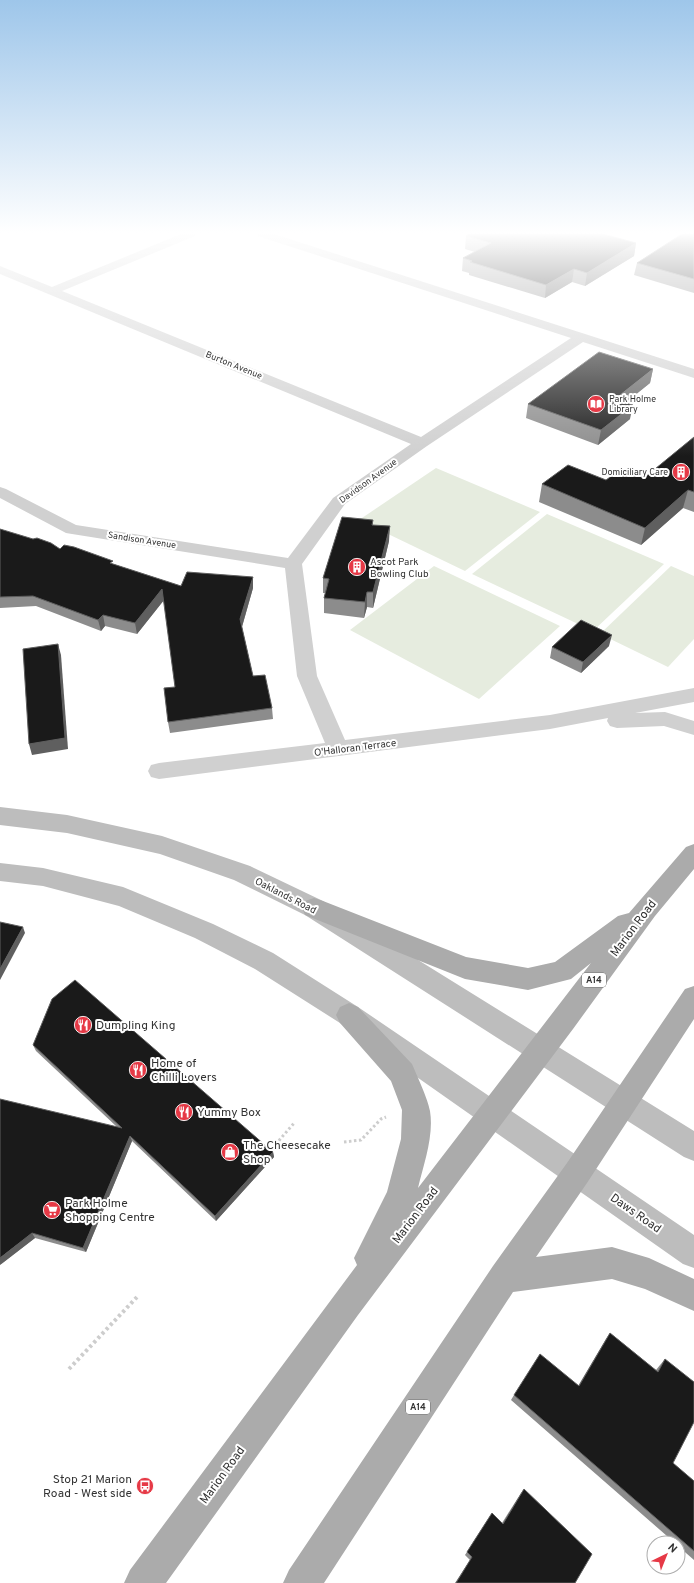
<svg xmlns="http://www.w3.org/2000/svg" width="694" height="1583" font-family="Overpass,sans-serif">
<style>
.green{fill:#e6ecdf}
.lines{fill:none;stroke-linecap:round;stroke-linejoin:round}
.path-far1{stroke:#cdcdcd;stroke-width:3;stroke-dasharray:2.5 2.5;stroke-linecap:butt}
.path{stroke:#cdcdcd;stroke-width:4;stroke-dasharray:3 3;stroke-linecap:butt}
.street{fill:#d0d0d0;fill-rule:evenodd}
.secondary{fill:#bdbdbd;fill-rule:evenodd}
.primary{fill:#ababab;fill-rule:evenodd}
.wall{fill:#8c8c8c}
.shaded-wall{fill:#5f5f5f}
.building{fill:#1a1a1a;stroke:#5f5f5f}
.labels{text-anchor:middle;stroke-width:4;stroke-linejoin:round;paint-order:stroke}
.far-street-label{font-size:9px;fill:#333;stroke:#fff}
.far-poi-label{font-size:9px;fill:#333;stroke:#fff;text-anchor:start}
.shield{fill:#fff;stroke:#707070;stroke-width:1}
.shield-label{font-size:9px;font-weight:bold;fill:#333}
.poi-label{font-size:10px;fill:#333;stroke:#fff;text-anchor:start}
.street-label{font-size:10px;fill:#333;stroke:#fff}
.near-street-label{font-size:12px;fill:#333;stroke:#fff}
.near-poi-label{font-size:12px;fill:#333;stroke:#fff;text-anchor:start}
</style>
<rect width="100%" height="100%" fill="#fff"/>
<!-- green -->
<g class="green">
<polygon points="436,468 540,512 465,571 359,520"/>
<polygon points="547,514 664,564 593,631 472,574"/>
<polygon points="434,566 560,626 479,699 350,630"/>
<polygon points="671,566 694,576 694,639 668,667 600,634"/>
</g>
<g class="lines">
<!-- path-far1 -->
<g class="path-far1">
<polyline points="344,1142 361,1140 381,1119 386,1117"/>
<polyline points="269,1152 295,1122"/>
</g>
<!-- path -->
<polyline class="path" points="69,1369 137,1297"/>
<!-- street -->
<polygon class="street" points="181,234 196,234 195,236 62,291 421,437 571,338 258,236 257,234 274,234 694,369 694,378 583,342 427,446 345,504 302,564 317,676 345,740 550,715 694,688 694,702 635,713 665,712 694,721 694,735 664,726 617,728 610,726 607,721 608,718 550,729 159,779 151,777 148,771 151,765 159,763 325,743 297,676 285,568 72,534 66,533 0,498 0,487 6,489 76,525 288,558 333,498 411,444 0,274 0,266 52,287"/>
<!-- secondary -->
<g class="secondary">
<polygon points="0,807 67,815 162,836 250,866 323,901 694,1131 694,1161 684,1157 305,915 234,880 160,854 67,833 0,825"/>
<polygon points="0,863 43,868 123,887 213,924 273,953 358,1007 694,1235 694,1268 683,1264 340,1023 255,969 195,938 119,906 43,886 0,881"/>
</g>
<!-- primary -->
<g class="primary">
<path d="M694,844V869L655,916L573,1029L358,1315L166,1583H124L130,1570L357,1265L354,1258L387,1192L401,1139L402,1110L391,1081L340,1023L336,1015L340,1007L349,1003L358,1007L412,1064C417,1076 428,1099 430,1111C434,1136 424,1163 418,1188L591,963L571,979L528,990L465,979L305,915L302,908L305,901L314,898L323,901L466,957L528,968L555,962L618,916L629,913L686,847Z"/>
<polygon points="694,986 694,1019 587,1183 536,1257 612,1247 649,1258 694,1279 694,1311 645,1289 612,1279 513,1292 324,1583 283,1583 289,1570 493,1266 567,1163 685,989"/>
</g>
</g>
<!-- wall -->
<g class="wall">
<polygon points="694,234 694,293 634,275 637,263"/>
<polygon points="466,236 636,243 634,256 585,286 572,282 545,298 469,275 469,273 462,271 463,258 475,252 465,249"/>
<polygon points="653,369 650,383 626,402 630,419 598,445 526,418 528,404"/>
<polygon points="694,437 694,512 683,508 641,545 539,502 542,484 644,478"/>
<polygon points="373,520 373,525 389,541 373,608 367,607 364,618 324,613 324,598 325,593 323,593 323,578"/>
<polygon points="0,529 60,549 113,564 181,586 253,577 253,588 242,627 253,676 272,708 273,719 170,733 168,722 175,687 164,600 137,634 105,626 101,631 36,606 0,608"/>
<polygon points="609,646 581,673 550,658 552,647"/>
<polygon points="33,1045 273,1152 274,1157 216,1221 132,1141 86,1252 35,1238 0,1265 117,1127 36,1051"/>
<polygon points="610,1333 656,1370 660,1365 665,1359 673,1463 694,1481 694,1560 678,1546 678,1543 675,1543 511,1400 514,1395 578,1386 606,1339"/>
<polygon points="524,1489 575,1583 455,1583 470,1560 465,1555 492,1513 502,1523 521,1493"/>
</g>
<!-- shaded-wall -->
<g class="shaded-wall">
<polygon points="636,243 634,256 585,286 587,273"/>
<polygon points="574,269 572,282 545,298 546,285"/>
<polygon points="653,369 650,383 613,413 615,399"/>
<polygon points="633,405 630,419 598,445 601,430"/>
<polygon points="688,490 683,508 641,545 645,528"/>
<polygon points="390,526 389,541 373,608 373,592"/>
<polygon points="253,577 253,588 241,630 240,619"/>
<polygon points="162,589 164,600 137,634 135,623"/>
<polygon points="367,592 367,607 364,618 365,602"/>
<polygon points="103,615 105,626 101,631 98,620"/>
<polygon points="612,635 609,646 581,673 583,662"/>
<polygon points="58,644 61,655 68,749 32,755 29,744"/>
<polygon points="23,927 25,933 0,980 0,969"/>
<polygon points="130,1136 132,1141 86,1252 83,1248"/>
<polygon points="273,1152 274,1157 216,1221 215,1216"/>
<polygon points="32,1233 35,1238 0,1265 0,1258"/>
</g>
<!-- building -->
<g class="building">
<polygon points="469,234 603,234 636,243 587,273 574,269 546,285 470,262 472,261 463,258 491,243 466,236"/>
<polygon points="682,234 694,234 694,279 637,263"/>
<polygon points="599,352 653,369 615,399 633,405 601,430 528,404"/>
<polygon points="694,437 694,492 688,490 645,528 542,484 568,465 606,480 621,469 644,478"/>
<polygon points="342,517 373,520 372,525 390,526 373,592 367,592 365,602 324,598 329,579 323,578"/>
<polygon points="0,529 33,539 37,538 51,543 60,549 64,545 74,547 113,561 110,563 181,586 187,572 253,577 240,619 253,676 265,675 272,708 168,722 164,688 175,687 162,589 135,623 103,615 98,620 33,596 0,597"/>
<polygon points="581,620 612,635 583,662 552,647"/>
<polygon points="58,644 65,738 29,744 23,649"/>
<polygon points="0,922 23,927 0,969"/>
<polygon points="75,980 273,1152 215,1216 130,1136 83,1248 32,1233 0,1258 0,1099 122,1128 33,1045 52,999"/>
<polygon points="610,1333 658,1372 665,1359 694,1382 694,1422 673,1463 694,1481 694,1551 514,1395 540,1354 579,1386"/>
<polygon points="524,1489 592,1554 575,1583 456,1583 472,1557 467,1552 492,1513 503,1524"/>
</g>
<!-- sky -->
<linearGradient id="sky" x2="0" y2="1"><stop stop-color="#9ec6ea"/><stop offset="0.51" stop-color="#fff"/><stop offset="1" stop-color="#fff" stop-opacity="0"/></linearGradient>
<rect width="694" height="456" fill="url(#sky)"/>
<!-- icons -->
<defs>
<symbol id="library-disc" viewBox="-11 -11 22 22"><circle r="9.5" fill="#e63946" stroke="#fff"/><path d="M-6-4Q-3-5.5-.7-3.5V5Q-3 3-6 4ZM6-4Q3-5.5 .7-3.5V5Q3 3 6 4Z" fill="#fff"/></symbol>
<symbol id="building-disc" viewBox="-11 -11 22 22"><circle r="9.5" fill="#e63946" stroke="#fff"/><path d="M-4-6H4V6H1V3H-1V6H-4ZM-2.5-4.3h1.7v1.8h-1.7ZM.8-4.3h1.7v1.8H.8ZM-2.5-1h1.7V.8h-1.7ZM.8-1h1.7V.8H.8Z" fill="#fff"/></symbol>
<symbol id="restaurant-disc" viewBox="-11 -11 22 22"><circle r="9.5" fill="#e63946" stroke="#fff"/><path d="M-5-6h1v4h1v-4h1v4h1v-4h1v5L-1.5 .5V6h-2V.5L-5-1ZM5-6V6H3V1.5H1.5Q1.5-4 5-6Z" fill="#fff"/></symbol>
<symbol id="shop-disc" viewBox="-11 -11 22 22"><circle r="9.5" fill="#e63946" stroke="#fff"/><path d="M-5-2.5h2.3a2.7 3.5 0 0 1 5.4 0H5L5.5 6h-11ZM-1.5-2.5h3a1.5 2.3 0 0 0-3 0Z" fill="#fff"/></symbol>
<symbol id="supermarket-disc" viewBox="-11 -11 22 22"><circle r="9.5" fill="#e63946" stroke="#fff"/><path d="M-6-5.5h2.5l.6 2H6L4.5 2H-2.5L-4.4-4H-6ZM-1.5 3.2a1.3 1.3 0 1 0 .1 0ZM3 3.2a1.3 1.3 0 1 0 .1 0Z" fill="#fff"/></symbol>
<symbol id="bus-disc" viewBox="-11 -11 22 22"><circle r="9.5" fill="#e63946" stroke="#fff"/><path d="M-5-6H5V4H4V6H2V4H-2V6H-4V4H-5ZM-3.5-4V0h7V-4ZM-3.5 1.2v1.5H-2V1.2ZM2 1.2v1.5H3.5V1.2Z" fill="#fff"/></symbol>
</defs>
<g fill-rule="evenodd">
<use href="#library-disc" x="586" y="394" width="20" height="20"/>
<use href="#building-disc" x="671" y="462" width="20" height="20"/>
<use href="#building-disc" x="347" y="557" width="20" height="20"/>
<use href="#restaurant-disc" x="73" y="1015" width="20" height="20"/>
<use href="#restaurant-disc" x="128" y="1060" width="20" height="20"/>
<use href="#restaurant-disc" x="174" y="1102" width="20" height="20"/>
<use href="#shop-disc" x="220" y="1142" width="20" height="20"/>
<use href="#supermarket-disc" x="42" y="1200" width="20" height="20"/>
<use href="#bus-disc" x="135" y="1476" width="20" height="20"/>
</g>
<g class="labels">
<!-- far-street labels -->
<g class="far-street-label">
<text transform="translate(234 365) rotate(22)" y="3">Burton Avenue</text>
<text transform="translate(368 481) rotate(-36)" y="3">Davidson Avenue</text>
<text transform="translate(142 540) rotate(9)" y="3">Sandison Avenue</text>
</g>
<!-- far-poi labels -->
<g class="far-poi-label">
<text x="609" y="402">Park Holme<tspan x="609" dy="10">Library</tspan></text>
<text x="668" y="475" text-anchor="end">Domiciliary Care</text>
</g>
<!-- shield labels -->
<g class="shield">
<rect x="582" y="973" width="24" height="14" rx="3"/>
<rect x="406" y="1400" width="24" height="14" rx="3"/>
</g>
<g class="shield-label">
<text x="594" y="983">A14</text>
<text x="418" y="1410">A14</text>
</g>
<!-- poi labels -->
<g class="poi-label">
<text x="370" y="565">Ascot Park<tspan x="370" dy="12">Bowling Club</tspan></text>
</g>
<!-- street labels -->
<g class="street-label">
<text transform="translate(355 747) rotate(-7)" y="4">O'Halloran Terrace</text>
<text transform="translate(286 895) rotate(27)" y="4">Oaklands Road</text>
</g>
<!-- near-street labels -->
<g class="near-street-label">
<text transform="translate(633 928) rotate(-53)" y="4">Marion Road</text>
<text transform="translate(636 1213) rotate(35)" y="4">Daws Road</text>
<text transform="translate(415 1215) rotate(-53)" y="4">Marion Road</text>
<text transform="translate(222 1475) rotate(-54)" y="4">Marion Road</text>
</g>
<!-- near-poi labels -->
<g class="near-poi-label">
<text x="96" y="1029">Dumpling King</text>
<text x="151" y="1067">Home of<tspan x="151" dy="14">Chilli Lovers</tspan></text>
<text x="197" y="1116">Yummy Box</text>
<text x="243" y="1149">The Cheesecake<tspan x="243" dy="14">Shop</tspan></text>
<text x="65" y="1207">Park Holme<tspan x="65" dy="14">Shopping Centre</tspan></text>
<text x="132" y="1483" text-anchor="end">Stop 21 Marion<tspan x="132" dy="14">Road - West side</tspan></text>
</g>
</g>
<!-- north arrow -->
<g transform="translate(666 1555) rotate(43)"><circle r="19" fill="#ffffff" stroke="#adadad"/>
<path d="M0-3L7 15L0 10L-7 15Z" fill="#e63946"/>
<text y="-6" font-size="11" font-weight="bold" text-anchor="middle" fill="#333333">N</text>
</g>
</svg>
